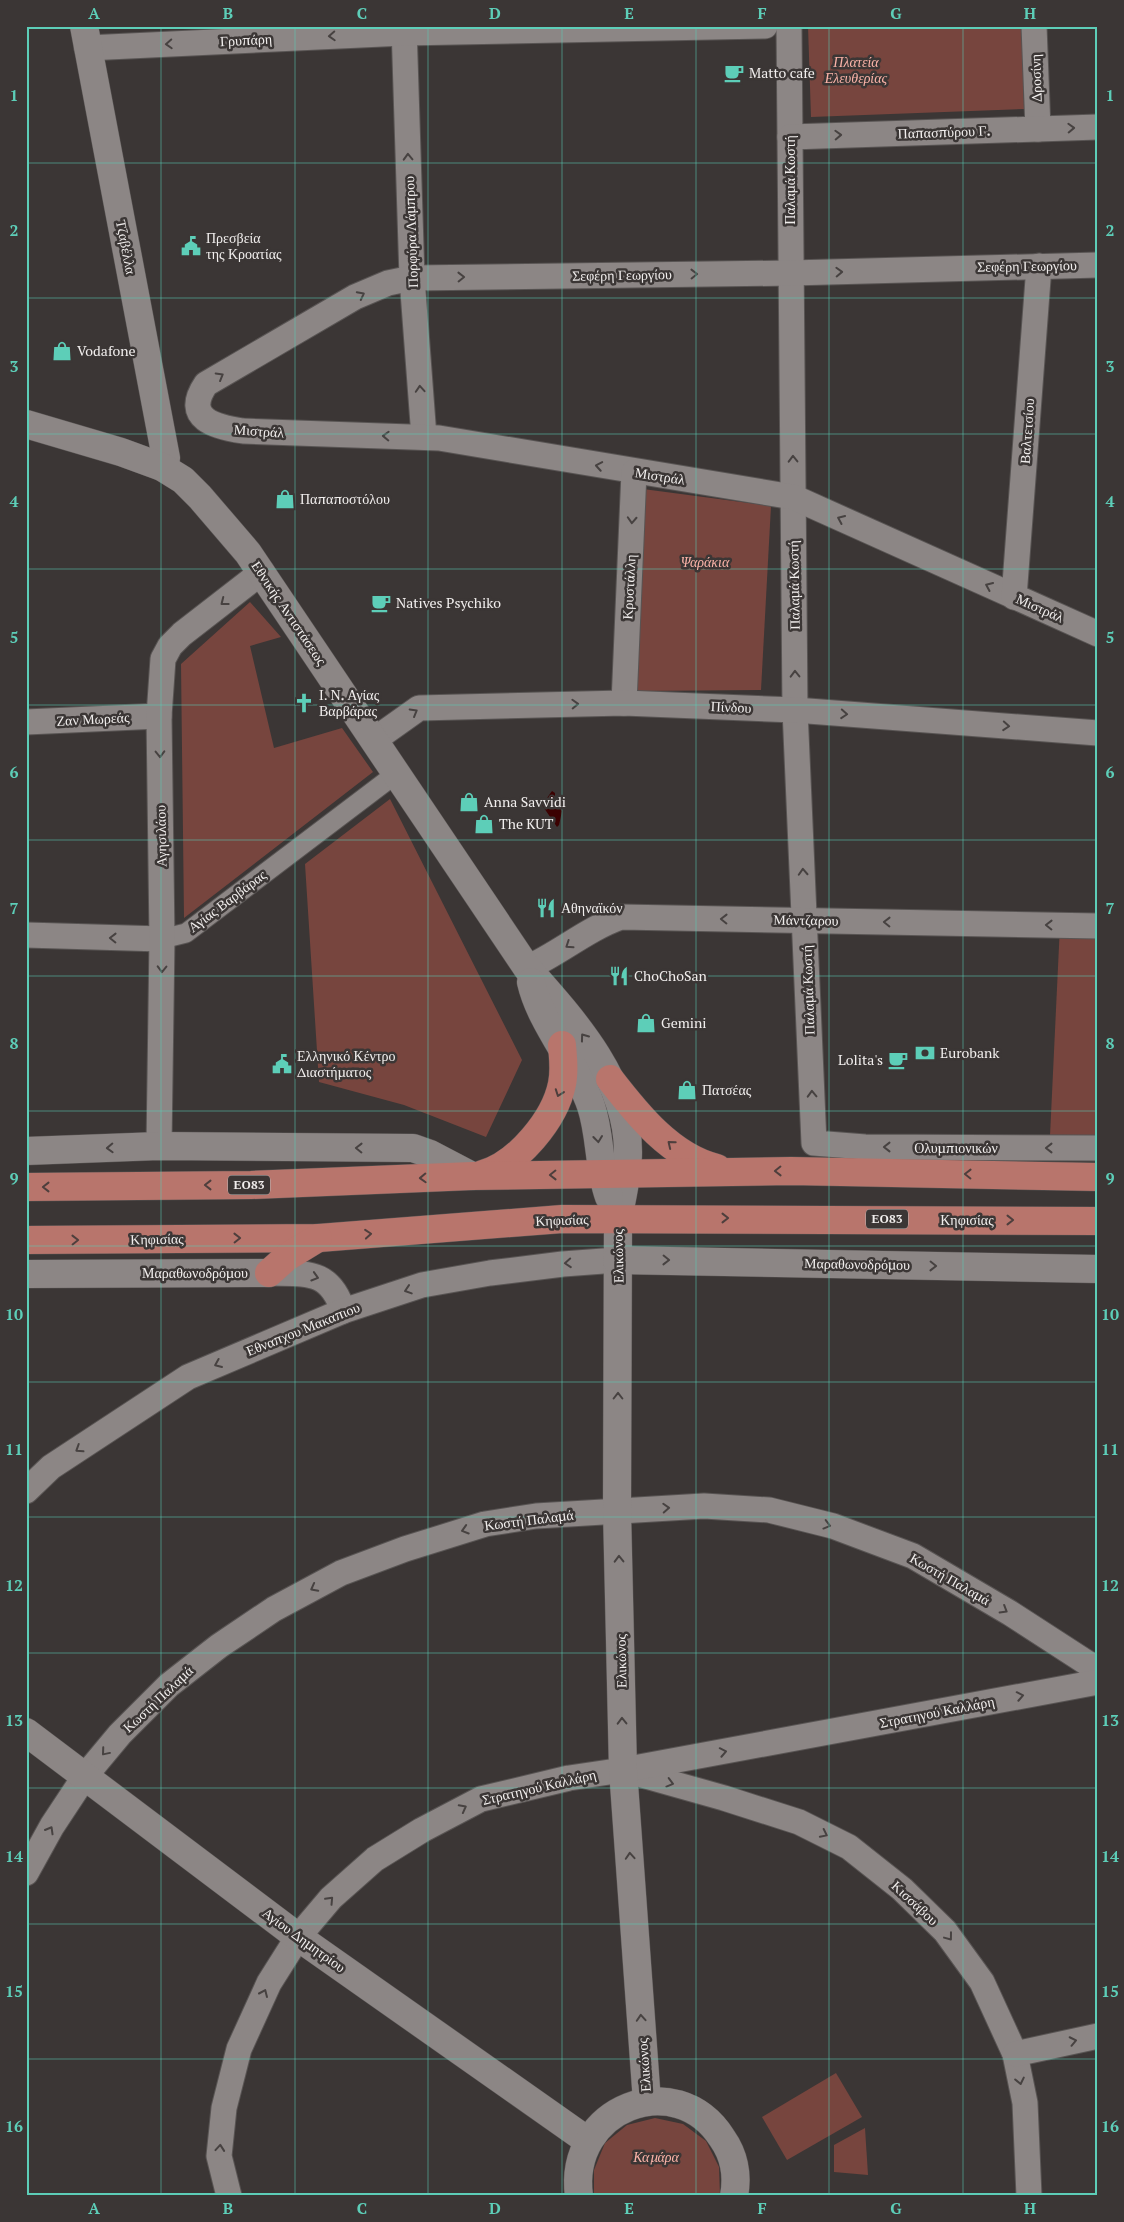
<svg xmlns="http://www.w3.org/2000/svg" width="1124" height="2222" font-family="'PT Serif',serif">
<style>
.green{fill:#77453e}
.water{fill:#3b0101}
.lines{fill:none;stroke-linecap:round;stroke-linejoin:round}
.pedestrian-casing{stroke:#585453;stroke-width:21}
.minor-casing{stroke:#585453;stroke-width:27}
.tertiary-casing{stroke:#585453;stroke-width:29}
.secondary-casing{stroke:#585453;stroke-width:29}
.primary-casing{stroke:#585453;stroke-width:29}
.pedestrian{stroke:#8c8685;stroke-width:19}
.minor{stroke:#8c8685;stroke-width:25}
.tertiary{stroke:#8c8685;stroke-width:28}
.secondary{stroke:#8c8685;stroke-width:28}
.primary{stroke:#b8756c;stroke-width:28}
.oneway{stroke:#474241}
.oneway2{stroke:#4e3f3d}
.grid{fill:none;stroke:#5dceb8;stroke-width:1;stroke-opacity:0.55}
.labels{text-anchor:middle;stroke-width:5;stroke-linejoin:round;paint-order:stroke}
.shield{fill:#3b3635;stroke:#bab7b6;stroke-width:1}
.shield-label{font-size:12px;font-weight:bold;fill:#f1eeed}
.street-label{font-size:14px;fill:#f1eeed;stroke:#3b3635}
.park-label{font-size:14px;font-style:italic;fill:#fbb3a8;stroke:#3b3635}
.poi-label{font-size:14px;fill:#f1eeed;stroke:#3b3635;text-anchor:start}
.neatline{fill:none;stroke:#5dceb8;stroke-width:2}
.grid-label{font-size:16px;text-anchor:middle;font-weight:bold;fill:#5dceb8}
</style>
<rect width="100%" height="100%" fill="#3b3635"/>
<!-- green -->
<g class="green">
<polygon points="808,26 1022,26 1024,109 811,117"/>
<polygon points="643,489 771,506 761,690 637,691"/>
<polygon points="250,602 281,637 250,646 274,748 342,728 373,772 184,918 181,664"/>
<polygon points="390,799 522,1060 486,1137 404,1105 319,1082 305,864"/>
<polygon points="1060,925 1098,926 1098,1141 1050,1136"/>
<polygon points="836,2073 862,2117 787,2160 762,2117"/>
<polygon points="655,2118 683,2124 706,2141 719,2167 720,2196 594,2196 594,2170 605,2143 627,2125"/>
<polygon points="865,2128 868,2175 834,2172 834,2145"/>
</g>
<!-- water -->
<polygon class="water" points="552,791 555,793 555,801 562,811 559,825 557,827 542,805"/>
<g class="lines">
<defs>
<polyline id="pedestrian" points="162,939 186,933 397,773"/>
<g id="minor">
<polyline points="404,26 412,278 424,437"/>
<polyline points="789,26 795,710 814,1143 865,1147 1098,1148"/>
<polyline points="1034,26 1038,129"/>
<polyline points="87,48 404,33 765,26"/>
<polyline points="790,137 1098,127"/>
<path d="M1098,265L791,273L412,278L388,283L355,297L206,384C182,419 216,427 243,431L439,438L793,497L1098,634"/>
<polyline points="1014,597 1039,266"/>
<polyline points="624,703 634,472"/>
<polyline points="26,722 159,716"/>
<polyline points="374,740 419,708 624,703 795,710 1098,733"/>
<polyline points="26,935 162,939"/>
<path d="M527,968C560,953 587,929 621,917L1098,926"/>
<polyline points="159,1146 162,939 159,716 163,659 170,646 182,634 262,572"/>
<path d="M269,1273C306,1274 330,1269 343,1311"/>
<polyline points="26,1491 51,1467 188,1377 343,1311 422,1285 490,1273 563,1264 617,1260"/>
<polyline points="628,1771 724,1798 799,1822 849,1847 902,1889 945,1931 982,1982 1015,2054 1025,2103 1029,2196"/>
<polyline points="26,1873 52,1826 85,1776 120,1734 169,1685 219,1646 274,1609 341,1573 405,1549 485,1524 536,1516 704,1506 769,1510 833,1526 913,1556 1010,1613 1098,1670"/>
<polyline points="1015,2054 1098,2036"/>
<polyline points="229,2196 219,2156 224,2108 239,2049 269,1983 298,1937 331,1898 375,1859 422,1830 481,1799 569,1778 623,1770 1098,1682"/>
</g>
<g id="tertiary">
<polyline points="84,26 166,458 162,467"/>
<polyline points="26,1151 159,1146 413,1148 430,1154 472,1176"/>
<polyline points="618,1219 617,1511 623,1770 647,2102"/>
<polyline points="617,1260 1098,1269"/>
<polyline points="26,1274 269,1273"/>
<polyline points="26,1732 298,1937 588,2141"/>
<path d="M579,2196C567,2108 676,2066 722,2138C734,2155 738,2175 734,2196"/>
</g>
<g id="secondary">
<path d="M26,424L121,452L162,467L183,480L200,497L248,553L527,968C572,1019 628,1079 628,1152C628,1175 622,1197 618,1219"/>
<path d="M531,982C541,1025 576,1062 591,1106C601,1136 598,1167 609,1197"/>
</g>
<g id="primary">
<path d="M610,1079C637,1114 671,1157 717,1168"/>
<path d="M483,1174C518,1164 555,1119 562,1084C565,1070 563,1058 562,1045"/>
<polyline points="26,1187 251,1185 472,1176 791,1171 1098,1177"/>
<polyline points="26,1240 319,1238 562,1219 1098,1221"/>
<polyline points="269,1273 287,1257 318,1238"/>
</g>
</defs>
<!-- pedestrian casing -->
<use href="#pedestrian" class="pedestrian-casing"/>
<!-- minor casing -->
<use href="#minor" class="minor-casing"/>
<!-- tertiary casing -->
<use href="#tertiary" class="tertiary-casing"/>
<!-- secondary casing -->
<use href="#secondary" class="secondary-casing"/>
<!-- primary casing -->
<use href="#primary" class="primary-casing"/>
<!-- pedestrian -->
<use href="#pedestrian" class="pedestrian"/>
<!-- minor -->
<use href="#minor" class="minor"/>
<!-- tertiary -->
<use href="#tertiary" class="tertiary"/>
<!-- secondary -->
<use href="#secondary" class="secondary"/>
<!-- primary -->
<use href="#primary" class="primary"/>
</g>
<!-- one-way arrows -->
<defs><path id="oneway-chevron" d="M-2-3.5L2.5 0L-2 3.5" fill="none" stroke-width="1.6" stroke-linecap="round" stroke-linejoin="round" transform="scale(1.25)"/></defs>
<g class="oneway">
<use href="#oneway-chevron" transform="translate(332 36) rotate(177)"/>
<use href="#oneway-chevron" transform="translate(169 44) rotate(177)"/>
<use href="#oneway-chevron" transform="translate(1071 128) rotate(-2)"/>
<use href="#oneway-chevron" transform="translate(838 135) rotate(-2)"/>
<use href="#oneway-chevron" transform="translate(408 157) rotate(-92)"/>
<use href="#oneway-chevron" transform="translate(839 272) rotate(-2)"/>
<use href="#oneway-chevron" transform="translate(694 274) rotate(-1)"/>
<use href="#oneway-chevron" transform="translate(461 277) rotate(-1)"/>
<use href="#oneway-chevron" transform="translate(361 295) rotate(-27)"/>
<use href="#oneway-chevron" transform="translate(220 376) rotate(-30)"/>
<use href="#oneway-chevron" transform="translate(420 389) rotate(-94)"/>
<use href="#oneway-chevron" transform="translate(386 436) rotate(-178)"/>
<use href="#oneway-chevron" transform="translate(793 459) rotate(-91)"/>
<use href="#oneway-chevron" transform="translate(599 466) rotate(-170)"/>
<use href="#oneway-chevron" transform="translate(841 519) rotate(-156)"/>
<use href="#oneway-chevron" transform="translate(632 520) rotate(93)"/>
<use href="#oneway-chevron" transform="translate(989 586) rotate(-156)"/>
<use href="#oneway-chevron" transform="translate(224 602) rotate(142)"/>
<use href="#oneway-chevron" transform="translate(795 674) rotate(-91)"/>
<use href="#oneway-chevron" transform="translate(575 704) rotate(-2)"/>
<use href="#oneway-chevron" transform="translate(414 712) rotate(-30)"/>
<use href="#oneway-chevron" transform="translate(844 714) rotate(4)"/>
<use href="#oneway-chevron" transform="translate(1006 726) rotate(4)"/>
<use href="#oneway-chevron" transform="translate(160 754) rotate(89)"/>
<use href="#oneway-chevron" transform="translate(803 872) rotate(-93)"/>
<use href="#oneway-chevron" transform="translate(724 919) rotate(-179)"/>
<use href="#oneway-chevron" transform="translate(887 922) rotate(-179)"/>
<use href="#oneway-chevron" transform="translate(1049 925) rotate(-179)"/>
<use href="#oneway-chevron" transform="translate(113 938) rotate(-179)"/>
<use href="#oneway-chevron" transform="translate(569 945) rotate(146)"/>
<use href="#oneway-chevron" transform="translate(162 969) rotate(91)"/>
<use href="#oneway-chevron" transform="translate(584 1037) rotate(-126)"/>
<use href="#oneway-chevron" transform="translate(812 1094) rotate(-92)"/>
<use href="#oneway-chevron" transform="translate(598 1139) rotate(83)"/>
<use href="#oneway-chevron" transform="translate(887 1147) rotate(-180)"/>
<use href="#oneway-chevron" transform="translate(110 1148) rotate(178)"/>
<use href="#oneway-chevron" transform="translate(359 1148) rotate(-179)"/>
<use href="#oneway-chevron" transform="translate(1049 1148) rotate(-180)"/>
<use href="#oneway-chevron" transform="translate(666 1260) rotate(1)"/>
<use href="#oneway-chevron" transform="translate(568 1263) rotate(176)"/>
<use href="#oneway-chevron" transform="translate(933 1266) rotate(1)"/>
<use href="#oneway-chevron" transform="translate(315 1277) rotate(17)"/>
<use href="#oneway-chevron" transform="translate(408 1290) rotate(162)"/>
<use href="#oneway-chevron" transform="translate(218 1364) rotate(157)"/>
<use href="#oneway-chevron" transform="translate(618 1396) rotate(-90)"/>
<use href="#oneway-chevron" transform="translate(79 1449) rotate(147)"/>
<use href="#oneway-chevron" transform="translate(666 1508) rotate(-3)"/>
<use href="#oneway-chevron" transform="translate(827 1525) rotate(15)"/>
<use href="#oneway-chevron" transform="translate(465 1530) rotate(163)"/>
<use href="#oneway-chevron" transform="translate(619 1559) rotate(-91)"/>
<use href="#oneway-chevron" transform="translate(314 1588) rotate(152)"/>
<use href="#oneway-chevron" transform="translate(1004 1610) rotate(31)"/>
<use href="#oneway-chevron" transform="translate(1020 1696) rotate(-11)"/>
<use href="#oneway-chevron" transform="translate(622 1721) rotate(-91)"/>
<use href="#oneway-chevron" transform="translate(105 1752) rotate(130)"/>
<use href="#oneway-chevron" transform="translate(723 1752) rotate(-11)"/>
<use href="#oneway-chevron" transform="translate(670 1783) rotate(15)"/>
<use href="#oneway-chevron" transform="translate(463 1808) rotate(-28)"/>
<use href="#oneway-chevron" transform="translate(50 1830) rotate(-60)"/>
<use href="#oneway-chevron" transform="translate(824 1834) rotate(26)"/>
<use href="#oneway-chevron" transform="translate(630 1856) rotate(-94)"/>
<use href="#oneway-chevron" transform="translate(330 1900) rotate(-47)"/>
<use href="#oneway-chevron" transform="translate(949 1937) rotate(53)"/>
<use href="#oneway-chevron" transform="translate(264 1993) rotate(-66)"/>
<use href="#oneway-chevron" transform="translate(641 2018) rotate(-94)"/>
<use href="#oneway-chevron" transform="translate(1073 2041) rotate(-12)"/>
<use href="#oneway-chevron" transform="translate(1020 2081) rotate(78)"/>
<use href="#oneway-chevron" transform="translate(220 2148) rotate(-85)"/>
</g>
<g class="oneway2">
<use href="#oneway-chevron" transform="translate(559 1093) rotate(110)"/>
<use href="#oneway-chevron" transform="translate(671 1144) rotate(-141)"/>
<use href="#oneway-chevron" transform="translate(778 1171) rotate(179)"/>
<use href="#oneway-chevron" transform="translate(968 1174) rotate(-179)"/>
<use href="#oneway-chevron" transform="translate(553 1175) rotate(179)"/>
<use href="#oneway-chevron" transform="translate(423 1178) rotate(178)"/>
<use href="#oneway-chevron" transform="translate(208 1185) rotate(180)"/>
<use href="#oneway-chevron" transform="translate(46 1187) rotate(180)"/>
<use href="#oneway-chevron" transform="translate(725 1218)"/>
<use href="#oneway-chevron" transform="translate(1010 1220)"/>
<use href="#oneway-chevron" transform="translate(368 1234) rotate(-5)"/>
<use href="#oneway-chevron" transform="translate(237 1238) rotate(-1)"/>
<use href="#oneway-chevron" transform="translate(75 1240) rotate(-1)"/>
</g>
<!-- grid -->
<path class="grid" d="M161,26V2196M295,26V2196M428,26V2196M562,26V2196M696,26V2196M829,26V2196M963,26V2196M26,163H1098M26,298H1098M26,434H1098M26,569H1098M26,705H1098M26,840H1098M26,976H1098M26,1111H1098M26,1246H1098M26,1382H1098M26,1517H1098M26,1653H1098M26,1788H1098M26,1924H1098M26,2059H1098"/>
<!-- icons -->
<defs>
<symbol id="cafe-bare" viewBox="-9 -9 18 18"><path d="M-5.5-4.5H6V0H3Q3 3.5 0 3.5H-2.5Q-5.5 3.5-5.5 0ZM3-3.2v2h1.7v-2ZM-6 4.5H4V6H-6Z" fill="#5dceb8" stroke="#3b3635" stroke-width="2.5" paint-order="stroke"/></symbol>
<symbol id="civic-bare" viewBox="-9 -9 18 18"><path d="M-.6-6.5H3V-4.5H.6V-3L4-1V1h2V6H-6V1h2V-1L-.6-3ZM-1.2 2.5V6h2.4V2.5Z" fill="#5dceb8" stroke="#3b3635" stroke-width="2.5" paint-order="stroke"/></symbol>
<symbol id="shop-bare" viewBox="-9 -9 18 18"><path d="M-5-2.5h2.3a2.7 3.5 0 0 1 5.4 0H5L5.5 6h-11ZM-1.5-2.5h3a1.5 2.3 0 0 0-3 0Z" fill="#5dceb8" stroke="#3b3635" stroke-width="2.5" paint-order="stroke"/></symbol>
<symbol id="church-bare" viewBox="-9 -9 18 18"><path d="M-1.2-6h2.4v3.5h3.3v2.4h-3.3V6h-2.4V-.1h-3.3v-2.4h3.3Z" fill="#5dceb8" stroke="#3b3635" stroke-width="2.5" paint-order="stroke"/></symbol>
<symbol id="restaurant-bare" viewBox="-9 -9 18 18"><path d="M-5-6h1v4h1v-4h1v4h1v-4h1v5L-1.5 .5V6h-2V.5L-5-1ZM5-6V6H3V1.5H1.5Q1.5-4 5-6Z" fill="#5dceb8" stroke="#3b3635" stroke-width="2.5" paint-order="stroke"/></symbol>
<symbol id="bank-bare" viewBox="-9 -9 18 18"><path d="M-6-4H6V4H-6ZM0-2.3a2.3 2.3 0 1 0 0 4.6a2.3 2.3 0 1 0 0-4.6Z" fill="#5dceb8" stroke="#3b3635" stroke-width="2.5" paint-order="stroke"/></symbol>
</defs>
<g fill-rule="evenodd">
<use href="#cafe-bare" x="720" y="59" width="28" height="28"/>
<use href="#civic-bare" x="177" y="232" width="28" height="28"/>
<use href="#shop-bare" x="48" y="337" width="28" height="28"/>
<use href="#shop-bare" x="271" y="485" width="28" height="28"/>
<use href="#cafe-bare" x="367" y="589" width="28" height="28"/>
<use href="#church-bare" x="290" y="689" width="28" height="28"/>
<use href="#shop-bare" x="455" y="788" width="28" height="28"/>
<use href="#shop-bare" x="470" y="810" width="28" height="28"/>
<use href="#restaurant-bare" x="532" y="894" width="28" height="28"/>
<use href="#restaurant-bare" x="605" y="962" width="28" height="28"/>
<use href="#shop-bare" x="632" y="1009" width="28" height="28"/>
<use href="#bank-bare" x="911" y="1039" width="28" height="28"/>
<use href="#cafe-bare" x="884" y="1046" width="28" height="28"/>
<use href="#civic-bare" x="268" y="1050" width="28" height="28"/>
<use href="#shop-bare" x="673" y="1076" width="28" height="28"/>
</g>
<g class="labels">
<!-- shield labels -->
<g class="shield">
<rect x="228" y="1175.5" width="42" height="19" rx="4"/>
<rect x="866" y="1209.5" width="42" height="19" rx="4"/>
</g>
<g class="shield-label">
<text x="249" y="1189">ΕΟ83</text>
<text x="887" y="1223">ΕΟ83</text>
</g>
<!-- street labels -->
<g class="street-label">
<text transform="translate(246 40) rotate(-3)" y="5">Γρυπάρη</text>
<text transform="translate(1036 78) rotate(-92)" y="5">Δροσίνη</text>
<text transform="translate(944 132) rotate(-2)" y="5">Παπασπύρου Γ.</text>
<text transform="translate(790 180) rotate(-90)" y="5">Παλαμά Κωστή</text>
<text transform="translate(411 232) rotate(-92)" y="5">Πορφύρα Λάμπρου</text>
<text transform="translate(126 247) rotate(79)" y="5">Τζαβέλλα</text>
<text transform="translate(1027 266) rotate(-1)" y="5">Σεφέρη Γεωργίου</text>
<text transform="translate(622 275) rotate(-1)" y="5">Σεφέρη Γεωργίου</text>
<text transform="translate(259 431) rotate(4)" y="5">Μιστράλ</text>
<text transform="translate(1027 431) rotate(-86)" y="5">Βαλτετσίου</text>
<text transform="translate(660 476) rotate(9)" y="5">Μιστράλ</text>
<text transform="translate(794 585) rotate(-91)" y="5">Παλαμά Κωστή</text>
<text transform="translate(629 587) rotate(-87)" y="5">Κρυστάλλη</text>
<text transform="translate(1040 608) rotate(24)" y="5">Μιστράλ</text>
<text transform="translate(289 613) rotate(56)" y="5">Εθνικής Αντιστάσεως</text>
<text transform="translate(731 707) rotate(3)" y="5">Πίνδου</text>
<text transform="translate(93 719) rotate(-3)" y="5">Ζαν Μωρεάς</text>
<text transform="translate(161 836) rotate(-91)" y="5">Αγησιλάου</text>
<text transform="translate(227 901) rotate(-37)" y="5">Αγίας Βαρβάρας</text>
<text transform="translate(806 920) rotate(1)" y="5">Μάντζαρου</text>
<text transform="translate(808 990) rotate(-92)" y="5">Παλαμά Κωστή</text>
<text x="956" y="1153">Ολυμπιονικών</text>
<text transform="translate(562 1220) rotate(-2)" y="5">Κηφισίας</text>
<text x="967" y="1225">Κηφισίας</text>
<text transform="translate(157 1239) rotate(-1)" y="5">Κηφισίας</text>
<text transform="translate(618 1256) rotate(-91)" y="5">Ελικώνος</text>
<text transform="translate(857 1264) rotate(1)" y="5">Μαραθωνοδρόμου</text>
<text x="195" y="1278">Μαραθωνοδρόμου</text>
<text transform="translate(303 1329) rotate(-22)" y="5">Εθναπχου Μακαπιου</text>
<text transform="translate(529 1520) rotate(-7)" y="5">Κωστή Παλαμά</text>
<text transform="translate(950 1579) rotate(30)" y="5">Κωστή Παλαμά</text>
<text transform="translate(621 1661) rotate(-91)" y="5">Ελικώνος</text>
<text transform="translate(158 1699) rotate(-43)" y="5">Κωστή Παλαμά</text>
<text transform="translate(937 1712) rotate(-11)" y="5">Στρατηγού Καλλάρη</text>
<text transform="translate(539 1787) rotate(-13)" y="5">Στρατηγού Καλλάρη</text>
<text transform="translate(915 1903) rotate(43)" y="5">Κισσάβου</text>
<text transform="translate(304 1940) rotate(36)" y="5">Αγίου Δημητρίου</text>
<text transform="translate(644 2065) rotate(-94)" y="5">Ελικώνος</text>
</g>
<!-- park labels -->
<g class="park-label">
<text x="856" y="67">Πλατεία<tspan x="856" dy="16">Ελευθερίας</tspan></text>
<text x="705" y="567">Ψαράκια</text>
<text x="656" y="2162">Καμάρα</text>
</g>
<!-- poi labels -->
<g class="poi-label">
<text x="749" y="78">Matto cafe</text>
<text x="206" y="243">Πρεσβεία<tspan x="206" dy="16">της Κροατίας</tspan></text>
<text x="77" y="356">Vodafone</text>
<text x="300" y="504">Παπαποστόλου</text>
<text x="396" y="608">Natives Psychiko</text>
<text x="319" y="700">Ι. Ν. Αγίας<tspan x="319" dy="16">Βαρβάρας</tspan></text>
<text x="484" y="807">Anna Savvidi</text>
<text x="499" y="829">The KUT</text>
<text x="561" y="913">Αθηναϊκόν</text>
<text x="634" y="981">ChoChoSan</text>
<text x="661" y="1028">Gemini</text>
<text x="940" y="1058">Eurobank</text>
<text x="297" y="1061">Ελληνικό Κέντρο<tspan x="297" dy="16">Διαστήματος</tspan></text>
<text x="883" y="1065" text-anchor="end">Lolita's</text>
<text x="702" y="1095">Πατσέας</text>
</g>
</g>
<!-- border -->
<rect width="1124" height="2222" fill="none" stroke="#3b3635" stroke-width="55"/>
<rect x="28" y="28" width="1068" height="2166" class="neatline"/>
<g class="grid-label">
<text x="94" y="19">A</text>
<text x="228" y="19">B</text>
<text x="362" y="19">C</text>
<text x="495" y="19">D</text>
<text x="629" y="19">E</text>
<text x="762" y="19">F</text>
<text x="896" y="19">G</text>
<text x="1030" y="19">H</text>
<text x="14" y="101">1</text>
<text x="1110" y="101">1</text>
<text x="14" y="236">2</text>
<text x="1110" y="236">2</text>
<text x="14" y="372">3</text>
<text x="1110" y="372">3</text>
<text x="14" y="507">4</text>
<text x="1110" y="507">4</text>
<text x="14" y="643">5</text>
<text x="1110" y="643">5</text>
<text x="14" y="778">6</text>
<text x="1110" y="778">6</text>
<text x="14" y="914">7</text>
<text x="1110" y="914">7</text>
<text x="14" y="1049">8</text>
<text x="1110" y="1049">8</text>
<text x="14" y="1184">9</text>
<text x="1110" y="1184">9</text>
<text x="14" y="1320">10</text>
<text x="1110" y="1320">10</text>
<text x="14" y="1455">11</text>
<text x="1110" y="1455">11</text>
<text x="14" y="1591">12</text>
<text x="1110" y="1591">12</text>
<text x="14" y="1726">13</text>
<text x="1110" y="1726">13</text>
<text x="14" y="1862">14</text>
<text x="1110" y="1862">14</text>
<text x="14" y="1997">15</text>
<text x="1110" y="1997">15</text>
<text x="14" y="2132">16</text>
<text x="1110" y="2132">16</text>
<text x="94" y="2214">A</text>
<text x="228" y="2214">B</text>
<text x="362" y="2214">C</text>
<text x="495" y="2214">D</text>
<text x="629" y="2214">E</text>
<text x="762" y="2214">F</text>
<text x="896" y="2214">G</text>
<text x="1030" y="2214">H</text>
</g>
</svg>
